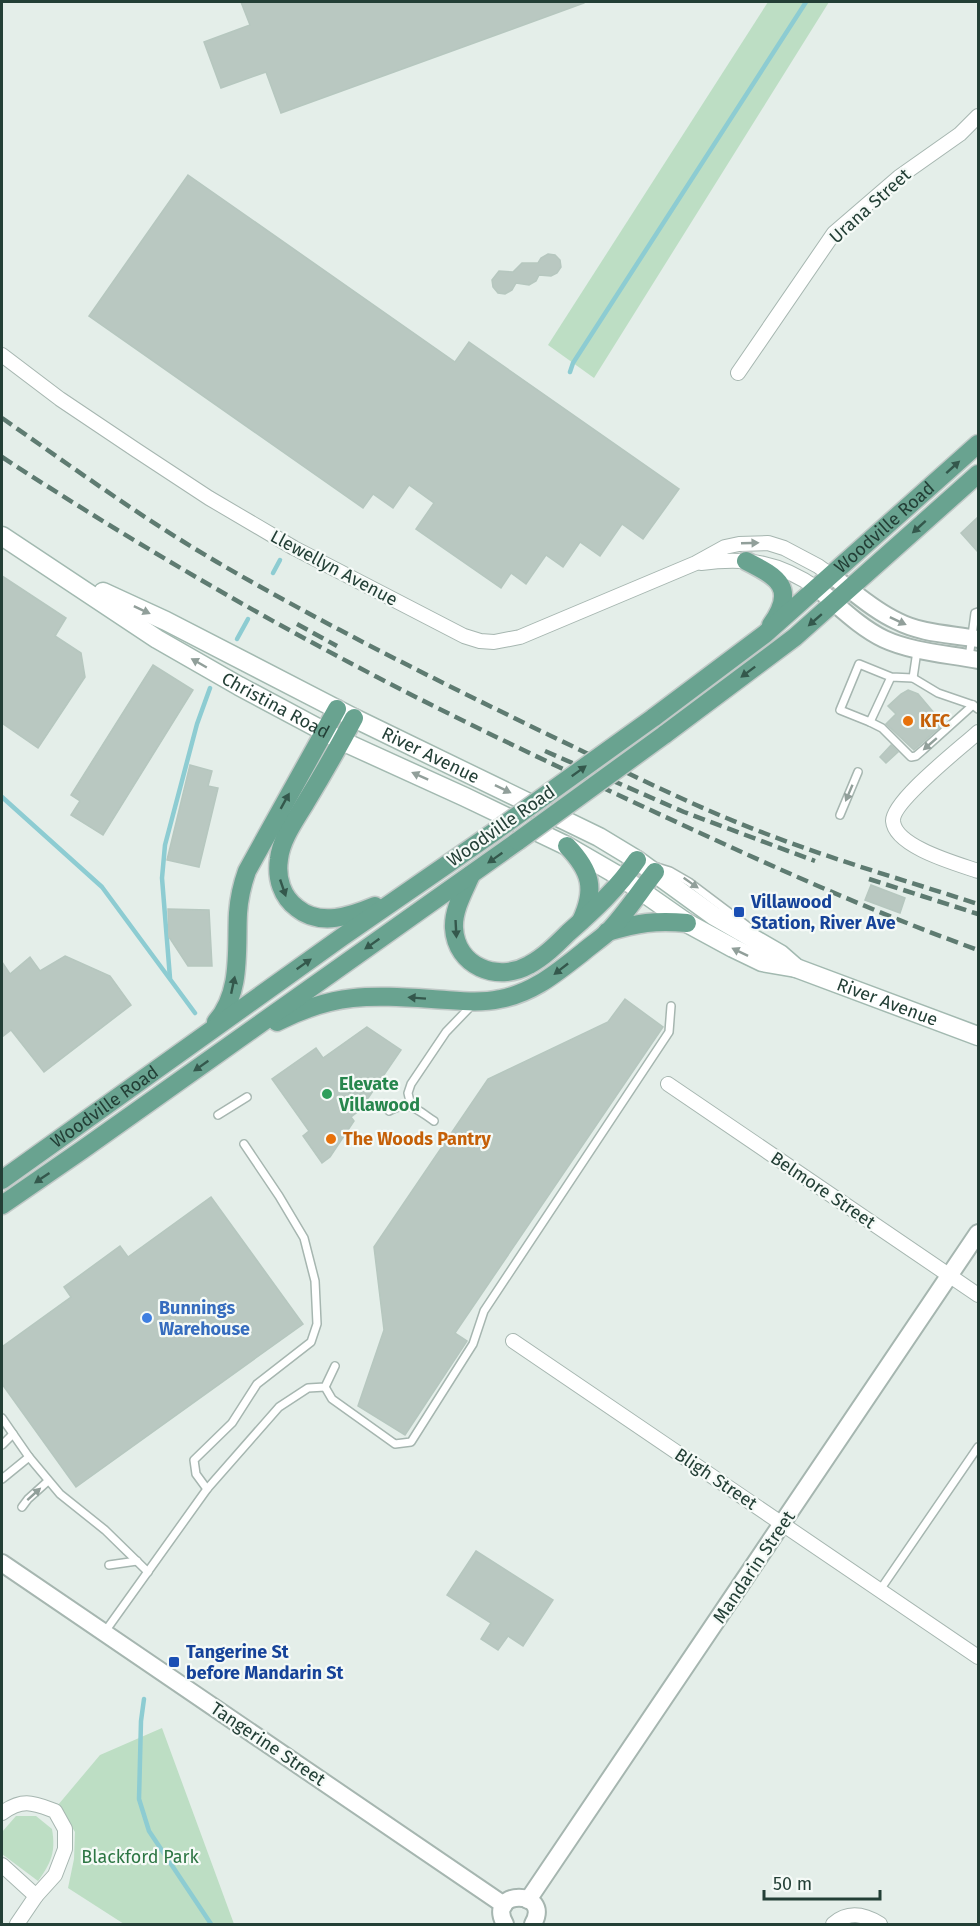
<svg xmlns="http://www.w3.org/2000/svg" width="980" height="1926" font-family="'Fira Sans',sans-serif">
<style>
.green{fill:#bddec4}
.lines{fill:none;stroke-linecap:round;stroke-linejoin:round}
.stream{stroke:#8dccd2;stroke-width:4.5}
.building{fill:#b9c8c1;stroke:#b6c7bf;stroke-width:1.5}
.service-casing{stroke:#a6b6b0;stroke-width:10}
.minor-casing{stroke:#a6b6b0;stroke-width:16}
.tertiary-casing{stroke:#a6b6b0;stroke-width:20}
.secondary-casing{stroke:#a2b9b0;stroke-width:21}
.primary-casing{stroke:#c1c9c7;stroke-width:21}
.service{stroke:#fff;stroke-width:7}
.minor{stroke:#fff;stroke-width:14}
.tertiary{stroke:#fff;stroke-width:16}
.secondary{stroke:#fff;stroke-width:18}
.primary{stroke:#69a390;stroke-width:18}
.rail{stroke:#5e7b71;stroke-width:4.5;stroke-dasharray:12 6;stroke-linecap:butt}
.primary-bridge-casing{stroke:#c1c9c7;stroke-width:21;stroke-linecap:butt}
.primary-bridge{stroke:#69a390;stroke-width:18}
.oneway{fill:#34584c}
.oneway2{fill:#919f9a}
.food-dot{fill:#e8710a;stroke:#f5faf7;stroke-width:2}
.transit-dot{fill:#1a4fb4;stroke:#f5faf7;stroke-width:2}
.leisure-dot{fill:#2e9e5b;stroke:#f5faf7;stroke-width:2}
.shop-dot{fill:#3f7fe0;stroke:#f5faf7;stroke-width:2}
.labels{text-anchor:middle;stroke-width:4.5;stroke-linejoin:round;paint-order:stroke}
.street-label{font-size:18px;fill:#233f36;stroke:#f5faf7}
.food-label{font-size:18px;font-weight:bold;fill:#c56008;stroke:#f5faf7;text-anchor:start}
.transit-label{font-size:18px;font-weight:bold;fill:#164399;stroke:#f5faf7;text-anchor:start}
.leisure-label{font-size:18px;font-weight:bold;fill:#27864d;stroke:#f5faf7;text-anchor:start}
.shop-label{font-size:18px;font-weight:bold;fill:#366cbe;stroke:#f5faf7;text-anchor:start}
.park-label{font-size:18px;fill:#2d7644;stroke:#f5faf7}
</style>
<rect width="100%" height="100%" fill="#e4eee9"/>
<!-- green -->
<g class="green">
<polygon points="768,2 829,2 594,378 548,345"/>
<polygon points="162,1728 234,1924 124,1924 68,1888 74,1859 75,1832 58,1805 100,1755"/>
<path d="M16,1816H36L52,1829C56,1852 51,1863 38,1881L2,1854V1832Z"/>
</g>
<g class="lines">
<!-- stream -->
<g class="stream">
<polyline points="570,372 573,363 806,2"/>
<polyline points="273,573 280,560"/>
<polyline points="237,639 248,619"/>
<polyline points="2,797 102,887 195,1013"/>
<polyline points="170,978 162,878 165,845 197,724 210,688"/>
<polyline points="144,1699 141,1721 139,1799 149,1831 211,1924"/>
</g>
</g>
<!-- building -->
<g class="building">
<polygon points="241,2 584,2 584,3 281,113 266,72 221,88 204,42 250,25"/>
<polygon points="188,175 455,362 469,342 679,489 643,539 622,524 600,556 580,542 563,567 546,555 526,584 511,573 501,588 416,529 434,503 409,485 393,508 373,494 363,508 89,316"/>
<polygon points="548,254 555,255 560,260 561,267 557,273 551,276 539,275 536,281 529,285 516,283 512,290 505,294 498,293 493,287 492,280 499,271 513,272 522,263 538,263 541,258"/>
<polygon points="978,517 978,552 961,533"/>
<polygon points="2,576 66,618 55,636 81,653 85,677 38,748 2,723"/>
<polygon points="153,665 193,690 103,835 71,815 80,801 71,795"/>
<polygon points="908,690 918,694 940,720 937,723 940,727 914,750 886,724 896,714 888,706 901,694"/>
<polygon points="891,745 898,752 886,763 880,757"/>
<polygon points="190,765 212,771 208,786 218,788 199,867 167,860"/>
<polygon points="871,885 905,898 900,913 865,900"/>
<polygon points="168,909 209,910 212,966 188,966 169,937"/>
<polygon points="65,956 110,976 131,1005 44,1072 11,1030 2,1037 2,962 10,974 30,957 40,971"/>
<polygon points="625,999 663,1027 455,1333 467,1341 405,1435 358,1406 384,1330 374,1247 488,1079 608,1022"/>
<polygon points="367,1027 401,1050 360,1110 351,1117 354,1121 330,1157 322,1163 303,1136 309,1131 272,1079 316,1048 323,1058"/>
<polygon points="211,1197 303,1324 76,1487 2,1384 2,1347 71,1297 64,1287 120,1246 128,1257"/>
<polygon points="476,1551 553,1600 523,1646 508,1636 498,1650 481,1639 491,1623 447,1595"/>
</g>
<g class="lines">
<defs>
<g id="service">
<polyline points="969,658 975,613 978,612"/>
<polyline points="891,677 870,722 840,710 859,664 891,677 913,678 938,693 973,705 978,709"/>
<polyline points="913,678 917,651"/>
<polyline points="870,722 882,728 911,757 916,756 923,750 973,705"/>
<polyline points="840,815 858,772"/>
<polyline points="657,867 670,871 689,882 754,931"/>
<polyline points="411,1106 408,1093 411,1084 446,1032 472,1005"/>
<path d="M389,1111C410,1100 416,1109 434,1121"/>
<polyline points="218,1115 247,1097"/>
<polyline points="325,1387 332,1399 395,1444 411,1442 473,1344 484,1311 669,1032 671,1006"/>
<polyline points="2,1418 29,1457 60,1494 105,1530 148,1572"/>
<polyline points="2,1445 13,1434"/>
<polyline points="2,1479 29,1457"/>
<polyline points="207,1489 196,1474 194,1460 232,1423 257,1384 311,1342 317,1324 315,1281 304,1238 279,1196 244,1144"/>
<polyline points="22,1507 28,1499 48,1481"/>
<polyline points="109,1565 137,1561"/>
<polyline points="880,1590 978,1447"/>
<polyline points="104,1633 207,1489 279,1407 308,1388 325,1387 335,1366"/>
</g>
<g id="minor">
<polyline points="2,355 60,399 136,450 209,498 294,548 464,636 480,641 494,642 520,637 696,563 725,547 739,544 768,543 784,548 818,566 832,576"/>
<polyline points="738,373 834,233 899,177 960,134 978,116"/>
<path d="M701,563C748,557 779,562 818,589"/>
<path d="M978,732C962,747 892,801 893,821C895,847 958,864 978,871"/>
<polyline points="668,1084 978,1295"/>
<polyline points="513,1341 978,1657"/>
<path d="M2,1813C23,1798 33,1803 55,1811L65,1829V1849L55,1875L36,1896"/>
<polyline points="2,1865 36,1896 17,1924"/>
<path d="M833,1924C848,1911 864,1914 880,1924"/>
</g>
<g id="tertiary">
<path d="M832,576C853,591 873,610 897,621C922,634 951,634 978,639"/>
<path d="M818,589C839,606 859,627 884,639C912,652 948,654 978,660"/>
<polyline points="2,1563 504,1905"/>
<polyline points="528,1900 978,1233"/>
<path d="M505,1924C485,1889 553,1889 533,1924"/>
</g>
<g id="secondary">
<path id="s1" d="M2,536L157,639L239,686L342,741L465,797L567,846L624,879L687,923L733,948L762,962L796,968L978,1036"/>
<path id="s2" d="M103,592L166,621L354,718L599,837L637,860L714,916L780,954L796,968"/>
</g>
<g id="primary">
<path d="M746,561C778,577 797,588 771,625"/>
<path d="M354,718C339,746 323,774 306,802C296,819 281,839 279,859C276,878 282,897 297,908C320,927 351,916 375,906"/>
<path id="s3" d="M653,718L765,634L978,444"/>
<polyline points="664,735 795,637 978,474"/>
<path d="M567,846C591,871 596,889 581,921"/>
<path d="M471,875C464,891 453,910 454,928C456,966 497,983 529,965C544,957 556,945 568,933C594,910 618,888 637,860"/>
<path d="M607,932C638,923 655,920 687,923"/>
<path d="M216,1022C242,992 236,950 238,913C239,898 242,885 247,871L337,709"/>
<path d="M277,1022C334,993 369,995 432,999C454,1000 477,1004 500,999C533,993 556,973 582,953C590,946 599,940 607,933C624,916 640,891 655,872"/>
<path id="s4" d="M2,1180L342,937L497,830"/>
<polyline points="2,1205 82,1150 518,841"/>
</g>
</defs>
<!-- service casing -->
<use href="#service" class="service-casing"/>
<!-- minor casing -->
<use href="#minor" class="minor-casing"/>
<!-- tertiary casing -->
<use href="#tertiary" class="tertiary-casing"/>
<!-- secondary casing -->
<use href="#secondary" class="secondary-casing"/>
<!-- primary casing -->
<use href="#primary" class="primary-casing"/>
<!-- service -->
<use href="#service" class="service"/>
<!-- minor -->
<use href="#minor" class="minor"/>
<!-- tertiary -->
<use href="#tertiary" class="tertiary"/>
<!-- secondary -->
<use href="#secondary" class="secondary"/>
<!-- primary -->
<use href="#primary" class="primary"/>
<!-- rail -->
<g class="rail">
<path d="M2,418C72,467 142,518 217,562C325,625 436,680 549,735C620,769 690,805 764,833C834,860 907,881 978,904"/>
<path d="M2,457C123,536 248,610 377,677C465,723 554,765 644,807C754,858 864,909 978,950"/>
<polyline points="297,624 337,646"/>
<polyline points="545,751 684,812 815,861"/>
<polyline points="869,879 978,914"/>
</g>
<defs>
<g id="primary-bridge">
<polyline points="497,830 653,718"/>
<polyline points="518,841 664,735"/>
</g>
</defs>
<!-- primary-bridge casing -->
<use href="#primary-bridge" class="primary-bridge-casing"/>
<!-- primary-bridge -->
<use href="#primary-bridge" class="primary-bridge"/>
</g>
<!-- one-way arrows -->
<defs><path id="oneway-solid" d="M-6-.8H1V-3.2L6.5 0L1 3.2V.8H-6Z" transform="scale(1.5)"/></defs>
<g class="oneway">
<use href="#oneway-solid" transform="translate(953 467) rotate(-42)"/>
<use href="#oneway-solid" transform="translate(919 527) rotate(138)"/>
<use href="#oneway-solid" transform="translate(815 620) rotate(139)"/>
<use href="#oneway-solid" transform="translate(748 672) rotate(143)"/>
<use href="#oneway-solid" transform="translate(579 771) rotate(-36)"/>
<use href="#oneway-solid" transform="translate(285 801) rotate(-61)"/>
<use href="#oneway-solid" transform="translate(495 858) rotate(145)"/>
<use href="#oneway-solid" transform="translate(283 888) rotate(71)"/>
<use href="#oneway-solid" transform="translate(456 929) rotate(87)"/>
<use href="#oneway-solid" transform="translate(372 944) rotate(145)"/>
<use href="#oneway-solid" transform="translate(304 964) rotate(-35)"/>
<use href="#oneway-solid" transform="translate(561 969) rotate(142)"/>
<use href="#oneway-solid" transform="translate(233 985) rotate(-78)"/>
<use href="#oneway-solid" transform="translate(417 998) rotate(-176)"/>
<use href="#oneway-solid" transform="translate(201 1066) rotate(145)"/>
<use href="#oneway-solid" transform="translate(42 1178) rotate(146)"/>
</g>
<g class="oneway2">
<use href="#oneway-solid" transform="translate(750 543) rotate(-2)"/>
<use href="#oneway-solid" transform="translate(142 610) rotate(25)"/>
<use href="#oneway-solid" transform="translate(898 621) rotate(25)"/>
<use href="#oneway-solid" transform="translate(199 663) rotate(-150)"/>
<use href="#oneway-solid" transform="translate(930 744) rotate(139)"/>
<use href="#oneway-solid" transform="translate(420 776) rotate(-156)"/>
<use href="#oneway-solid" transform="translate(503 789) rotate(26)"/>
<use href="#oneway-solid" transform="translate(849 793) rotate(113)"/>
<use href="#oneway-solid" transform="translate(691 883) rotate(35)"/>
<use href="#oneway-solid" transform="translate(740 952) rotate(-154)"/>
<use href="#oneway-solid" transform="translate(34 1494) rotate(-42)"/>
</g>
<!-- markers -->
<g class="food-dot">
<circle cx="908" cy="721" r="6"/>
<circle cx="331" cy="1139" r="6"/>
</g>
<g class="transit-dot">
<rect x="733" y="906" width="12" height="12" rx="3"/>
<rect x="168" y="1656" width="12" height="12" rx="3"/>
</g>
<circle class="leisure-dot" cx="327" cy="1094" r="6"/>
<circle class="shop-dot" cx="147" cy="1318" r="6"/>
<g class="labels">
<!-- street labels -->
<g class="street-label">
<text transform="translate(870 206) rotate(-42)" y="6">Urana Street</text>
<text dy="6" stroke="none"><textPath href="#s3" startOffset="300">Woodville Road</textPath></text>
<text transform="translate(334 568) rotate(28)" y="6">Llewellyn Avenue</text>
<text dy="6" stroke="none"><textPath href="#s1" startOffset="322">Christina Road</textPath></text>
<text dy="6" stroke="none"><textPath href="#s2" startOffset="366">River Avenue</textPath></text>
<text transform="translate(501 826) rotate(-35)" y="6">Woodville Road</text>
<text dy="6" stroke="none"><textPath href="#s1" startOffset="1005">River Avenue</textPath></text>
<text dy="6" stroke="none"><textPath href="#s4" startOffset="126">Woodville Road</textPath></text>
<text transform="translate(823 1190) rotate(34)" y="6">Belmore Street</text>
<text transform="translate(716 1479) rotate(34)" y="6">Bligh Street</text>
<text transform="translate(754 1567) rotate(-56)" y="6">Mandarin Street</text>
<text transform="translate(268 1744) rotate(34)" y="6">Tangerine Street</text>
</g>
<!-- food labels -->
<g class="food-label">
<text x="920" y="727">KFC</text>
<text x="343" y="1145">The Woods Pantry</text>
</g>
<!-- transit labels -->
<g class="transit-label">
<text x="751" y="908">Villawood<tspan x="751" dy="21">Station, River Ave</tspan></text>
<text x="186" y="1658">Tangerine St<tspan x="186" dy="21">before Mandarin St</tspan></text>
</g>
<!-- leisure labels -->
<g class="leisure-label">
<text x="339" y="1090">Elevate<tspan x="339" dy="21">Villawood</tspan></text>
</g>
<!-- shop labels -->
<g class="shop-label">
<text x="159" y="1314">Bunnings<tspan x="159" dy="21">Warehouse</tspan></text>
</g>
<!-- park labels -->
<g class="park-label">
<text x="140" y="1863">Blackford Park</text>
</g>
</g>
<!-- border -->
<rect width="980" height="1926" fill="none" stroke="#233f36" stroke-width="6"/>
<!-- scale -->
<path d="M764 1890v9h116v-9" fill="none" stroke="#233f36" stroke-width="3"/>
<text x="773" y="1890" font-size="18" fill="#233f36" stroke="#f5faf7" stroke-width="4.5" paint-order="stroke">50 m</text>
</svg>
